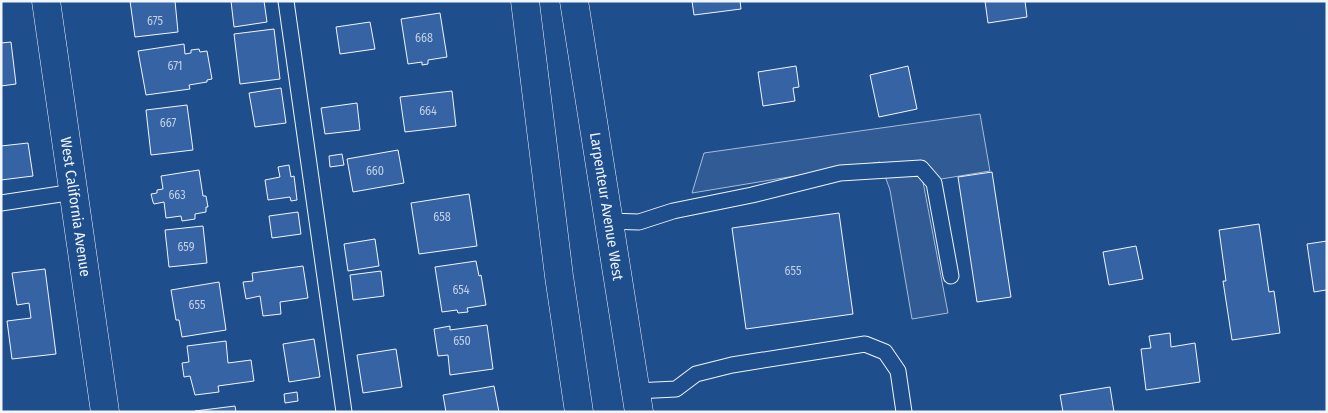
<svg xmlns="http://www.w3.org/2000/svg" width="1328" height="413" font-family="'Fira Sans Condensed',sans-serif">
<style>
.parking{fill:#305b95;stroke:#a8bbd7}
.building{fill:#3563a3;stroke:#f2f6ff}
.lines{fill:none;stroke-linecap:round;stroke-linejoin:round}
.service-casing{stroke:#f2f6ff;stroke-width:17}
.minor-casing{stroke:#f2f6ff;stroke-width:29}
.secondary-casing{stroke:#f2f6ff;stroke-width:29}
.service{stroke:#1f4e8c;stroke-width:15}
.minor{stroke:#1f4e8c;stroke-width:28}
.secondary{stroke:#1f4e8c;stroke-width:28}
.labels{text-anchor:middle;stroke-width:4;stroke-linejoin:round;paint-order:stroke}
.number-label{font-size:12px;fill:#c3d1e8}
.street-label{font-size:15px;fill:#f2f6ff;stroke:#1f4e8c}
</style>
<rect width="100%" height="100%" fill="#1f4e8c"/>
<!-- parking -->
<polygon class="parking" points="980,114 990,171 923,182 948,313 912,319 890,190 880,162 692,193 704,153"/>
<!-- building -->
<g class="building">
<polygon points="130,1 175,1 178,32 135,37"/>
<polygon points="231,1 264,1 267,22 234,27"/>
<polygon points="692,1 740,1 741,9 694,15"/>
<polygon points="985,1 1025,1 1027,17 988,23"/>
<polygon points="440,13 447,57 428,60 428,64 422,65 422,62 408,64 401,19"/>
<polygon points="370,22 375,49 340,54 336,27"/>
<polygon points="274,29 280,79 240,84 234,34"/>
<polygon points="11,42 16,84 1,86 1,43"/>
<polygon points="184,44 185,54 191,53 191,50 199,49 200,52 207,51 212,79 207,80 207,82 189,85 190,89 146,95 138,51"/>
<polygon points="796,66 799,87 793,88 795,101 763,106 758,72"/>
<polygon points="908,66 917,109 879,117 870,75"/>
<polygon points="281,88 286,123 255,127 249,93"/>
<polygon points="452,91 456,126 405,132 400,97"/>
<polygon points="357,103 360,130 325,134 321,108"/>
<polygon points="187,105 193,150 151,155 146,110"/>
<polygon points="28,143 33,176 1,180 1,146"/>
<polygon points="398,150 404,183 353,192 347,159"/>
<polygon points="342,154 344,165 330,167 329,156"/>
<polygon points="289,165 291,177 294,176 297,200 291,201 290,197 268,200 265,180 280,177 278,167"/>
<polygon points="199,170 203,196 206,196 208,207 206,207 206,212 195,214 195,219 182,221 181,216 166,218 164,202 154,204 153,202 151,194 157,193 157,190 163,189 161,176"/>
<polygon points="992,172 1011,297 977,302 958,177"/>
<polygon points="469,194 477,246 419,254 411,203"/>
<polygon points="298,212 301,234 272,238 269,216"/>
<polygon points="839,213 853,314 746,329 732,228"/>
<polygon points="1259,224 1269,292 1274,291 1280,333 1232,340 1223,281 1226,281 1219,230"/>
<polygon points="203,226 207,263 169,267 165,230"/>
<polygon points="375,239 379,266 348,271 344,244"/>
<polygon points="1327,241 1327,292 1326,290 1314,292 1307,244"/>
<polygon points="1136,246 1143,279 1109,285 1103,252"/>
<polygon points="476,261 479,276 481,275 486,305 467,308 468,312 458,313 457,310 442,312 435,267"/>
<polygon points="303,266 308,298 280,302 281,314 263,316 260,296 246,299 243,282 253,281 252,273"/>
<polygon points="45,269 56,354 12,359 7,321 31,318 29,303 17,305 12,273"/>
<polygon points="381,271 384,296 353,300 350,275"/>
<polygon points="219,282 226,330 182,337 179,320 176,320 171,290"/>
<polygon points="487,325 493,369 450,375 448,355 438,356 434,329 450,326 450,330"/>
<polygon points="1170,333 1171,347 1195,343 1200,382 1146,390 1141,349 1151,348 1149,336"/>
<polygon points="314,339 320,377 289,382 283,344"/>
<polygon points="226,341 228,363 251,360 254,381 218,386 219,392 195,395 190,376 184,377 182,363 189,362 187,346"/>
<polygon points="396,349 402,387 363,393 357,355"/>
<polygon points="494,386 499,412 446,412 443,395"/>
<polygon points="1110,387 1114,412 1063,412 1060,395"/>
<polygon points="297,392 298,401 285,403 284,394"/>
<polygon points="235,406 236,412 195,411"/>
</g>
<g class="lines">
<defs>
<g id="service">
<polyline points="286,1 344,412"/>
<polyline points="1,203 74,192"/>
<polyline points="608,221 639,222 673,211 752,195 840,173 921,168 934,183 951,276"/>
<polyline points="635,391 676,389 696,374 732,365 865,344 885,352 898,371 904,412"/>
</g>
<g id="minor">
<path id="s1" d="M46,1L105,412"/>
</g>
<g id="secondary">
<polyline points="525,1 559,276 579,412"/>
<path id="s2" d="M574,1L639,412"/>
</g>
</defs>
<!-- service casing -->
<use href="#service" class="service-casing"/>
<!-- minor casing -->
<use href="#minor" class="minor-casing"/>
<!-- secondary casing -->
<use href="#secondary" class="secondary-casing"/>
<!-- service -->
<use href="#service" class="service"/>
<!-- minor -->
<use href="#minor" class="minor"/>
<!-- secondary -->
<use href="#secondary" class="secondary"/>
</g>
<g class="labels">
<!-- number labels -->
<g class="number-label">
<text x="155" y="25">675</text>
<text x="424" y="42">668</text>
<text x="175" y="70">671</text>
<text x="428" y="115">664</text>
<text x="168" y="127">667</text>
<text x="375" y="175">660</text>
<text x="177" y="199">663</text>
<text x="442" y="221">658</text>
<text x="186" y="251">659</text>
<text x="793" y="275">655</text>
<text x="461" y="294">654</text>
<text x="197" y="309">655</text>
<text x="462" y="345">650</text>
</g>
<!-- street labels -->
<g class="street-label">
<text dy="5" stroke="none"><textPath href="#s1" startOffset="208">West California Avenue</textPath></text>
<text dy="5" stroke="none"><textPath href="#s2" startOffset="208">Larpenteur Avenue West</textPath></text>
</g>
</g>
<!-- border -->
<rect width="1328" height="413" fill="none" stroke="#f2f6ff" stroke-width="5"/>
</svg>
